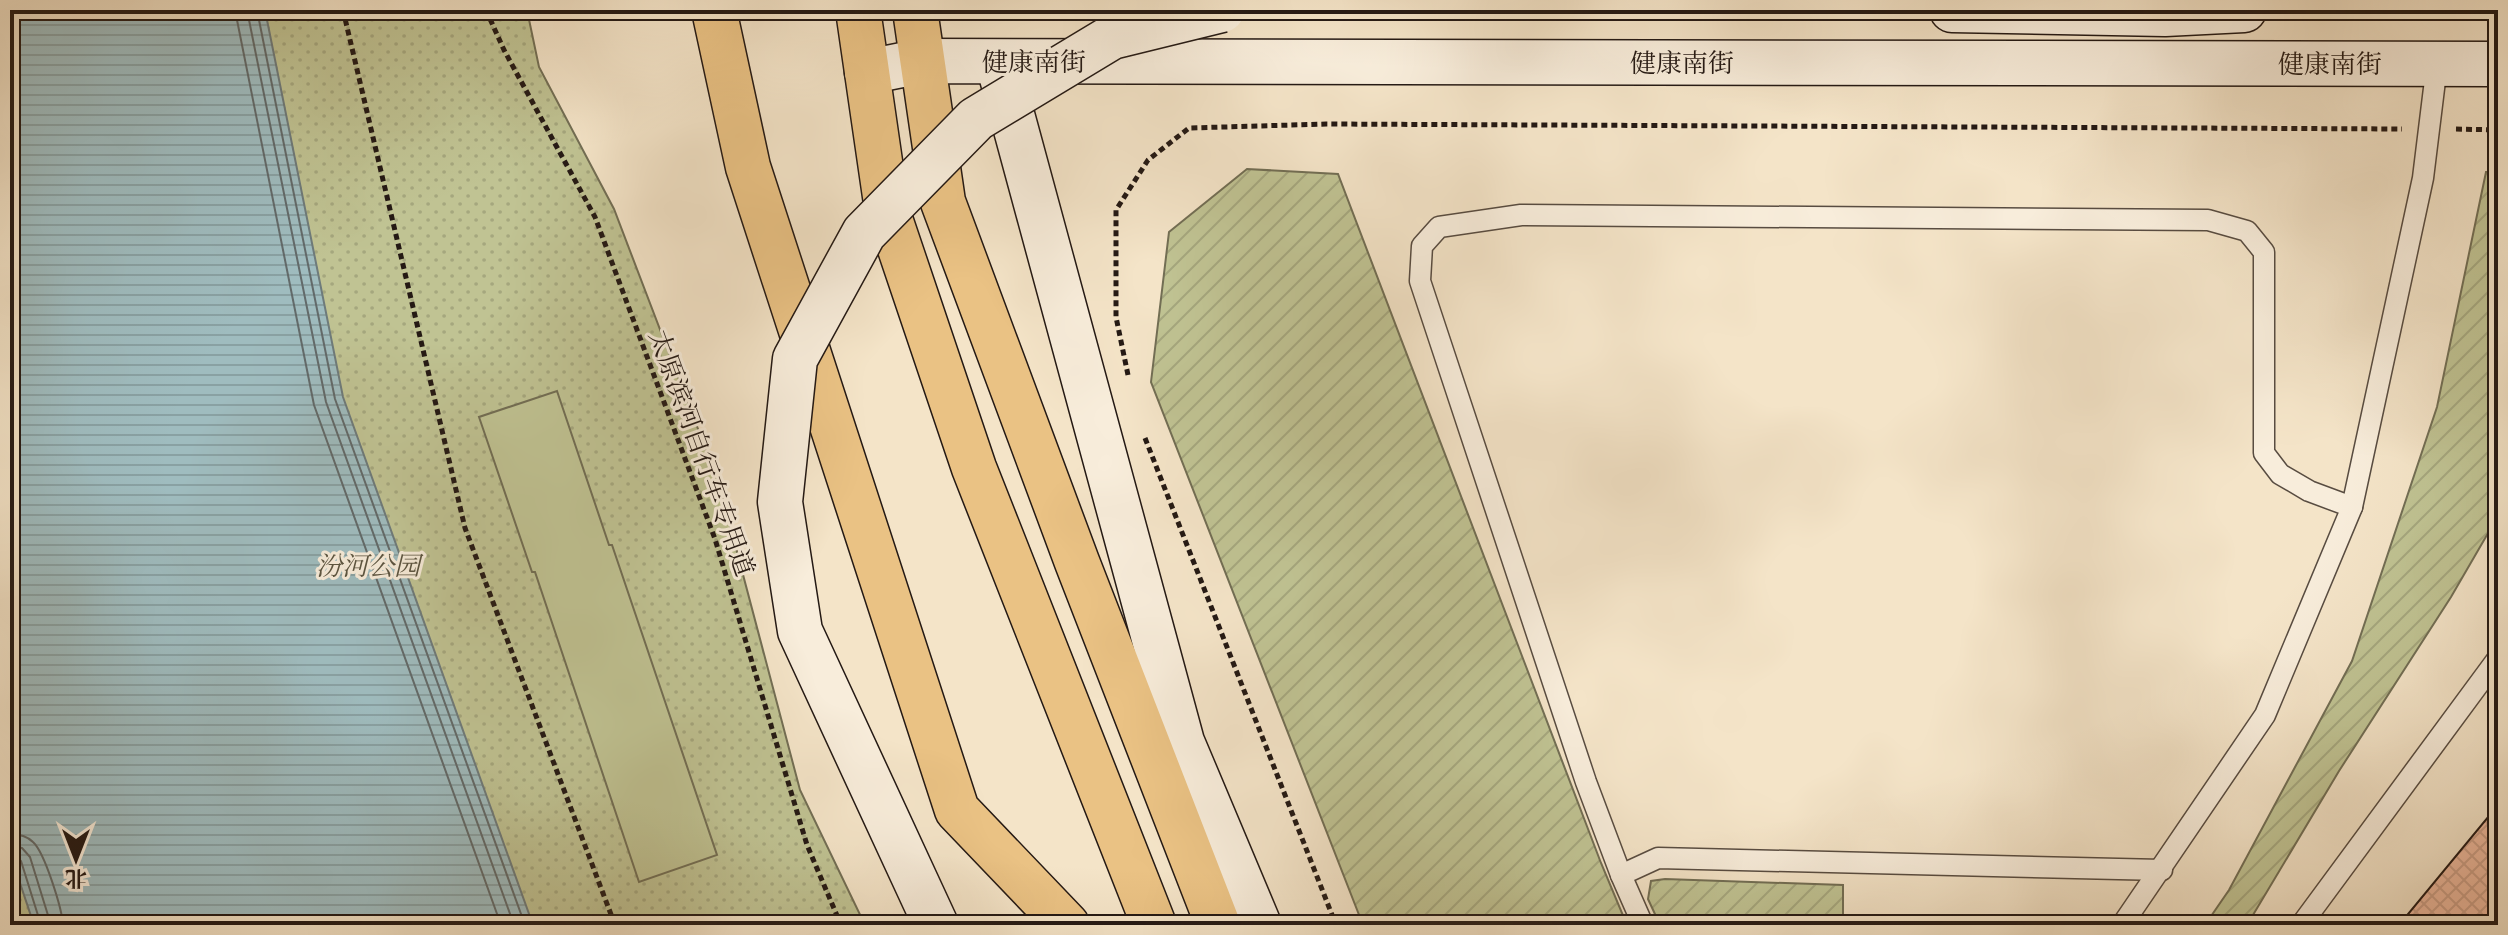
<svg xmlns="http://www.w3.org/2000/svg" width="2508" height="935" font-family="'Gentium Book Plus','Noto Serif SC',serif">
<style>
.park{fill:url(#park-dots);stroke:#726e54;stroke-width:2}
.garden{fill:url(#garden-furrows);stroke:#726e54;stroke-width:2}
.pitch{fill:#c0c393;stroke:#726e54;stroke-width:2}
.water{fill:url(#water-rules);stroke:#6e7b7b;stroke-width:2}
.lines{fill:none;stroke-linecap:round;stroke-linejoin:round}
.shore{stroke:#626a6a;stroke-width:2}
.building{fill:url(#building-cross-hatch);stroke:#241914;stroke-width:2}
.lane-casing{stroke:#584c41;stroke-width:23}
.secondary-casing{stroke:#241914;stroke-width:47}
.highway-casing{stroke:#241914;stroke-width:47}
.path{stroke:#241914;stroke-width:5;stroke-dasharray:6 4;stroke-linecap:butt}
.lane{stroke:#f8eddb;stroke-width:20}
.secondary{stroke:#f8eddb;stroke-width:44}
.highway{stroke:#eac284;stroke-width:44}
.secondary-bridge-casing{stroke:#241914;stroke-width:47;stroke-linecap:butt}
.secondary-bridge{stroke:#f8eddb;stroke-width:44}
.labels{text-anchor:middle;stroke-width:6;stroke-linejoin:round;paint-order:stroke}
.street-label{font-size:26px;fill:#241914;stroke:#f8eddb}
.park-label{font-size:26px;font-style:italic;fill:#5b5440;stroke:#f8eddb}
</style>
<defs>
<pattern id="park-dots" width="8" height="8" patternUnits="userSpaceOnUse" patternTransform="scale(2)"><rect width="8" height="8" fill="#c0c393"/><path d="M2 2h.1M6 6h.1" fill="none" stroke="#a5a77e" stroke-width="1.8" stroke-linecap="round"/></pattern>
<pattern id="garden-furrows" width="10" height="10" patternUnits="userSpaceOnUse" patternTransform="scale(2)"><rect width="10" height="10" fill="#c0c393"/><path d="M-1 1l2-2M0 10L10 0M9 11l2-2" fill="none" stroke="#a5a77e"/></pattern>
<pattern id="water-rules" width="6" height="5" patternUnits="userSpaceOnUse" patternTransform="scale(2)"><rect width="6" height="5" fill="#9fbcbf"/><path d="M0 2.5h6" fill="none" stroke="#89a1a3"/></pattern>
<pattern id="building-cross-hatch" width="8" height="8" patternUnits="userSpaceOnUse" patternTransform="scale(2)"><rect width="8" height="8" fill="#edb89d"/><path d="M0 0l8 8M0 8l8-8" fill="none" stroke="#cb9e86"/></pattern>
</defs>
<rect width="100%" height="100%" fill="#f4e4c8"/>
<filter id="stains"><feTurbulence type="fractalNoise" baseFrequency=".0025" numOctaves="4"/><feColorMatrix values="0 0 0 0 .2 0 0 0 0 .09 0 0 0 0 .02 0 0 0 .5 -.17"/></filter>
<radialGradient id="worn" r=".72"><stop offset=".6" stop-color="#630" stop-opacity="0"/><stop offset="1" stop-color="#630" stop-opacity=".3"/></radialGradient>
<!-- park -->
<polygon class="park" points="10,10 527,10 539,67 614,209 719,484 800,790 865,925 10,925"/>
<!-- garden -->
<g class="garden">
<polygon points="1247,169 1338,174 1601,863 1627,925 1363,925 1151,382 1169,232"/>
<polygon points="2486,172 2498,172 2498,516 2451,597 2339,771 2247,925 2205,925 2229,890 2352,661 2437,407"/>
<polygon points="1665,879 1843,885 1843,925 1660,925 1648,899 1651,881"/>
</g>
<!-- pitch -->
<polygon class="pitch" points="557,391 609,545 612,545 717,855 639,882 535,572 532,572 479,417"/>
<!-- water -->
<polygon class="water" points="10,10 265,10 343,397 533,925 34,925 10,853"/>
<g class="lines">
<!-- shore -->
<g class="shore">
<polyline points="235,10 314,405 501,925"/>
<polyline points="247,10 326,402 514,925"/>
<polyline points="257,10 335,399 525,925"/>
<path d="M10,834C19,834 27,836 33,842C45,853 62,909 63,925"/>
<polyline points="10,846 22,848 30,857 51,925"/>
<polyline points="10,856 16,857 21,861 41,925"/>
</g>
</g>
<!-- building -->
<polygon class="building" points="2498,805 2498,925 2399,925"/>
<g class="lines">
<defs>
<g id="lane">
<polyline points="1621,875 1658,858 2162,870"/>
<polyline points="1643,925 1621,875 1586,782 1420,281 1422,246 1439,227 1521,215 2208,220 2247,231 2264,252 2264,453 2280,474 2309,491 2352,507"/>
<polyline points="2122,925 2265,715 2352,507 2423,178 2437,64"/>
<polyline points="2301,925 2498,658"/>
</g>
<g id="secondary">
<polyline points="1952,10 2165,14 2244,10"/>
<polyline points="998,63 1182,742 1259,925"/>
<polyline points="867,72 922,61 2498,64"/>
</g>
<g id="highway">
<polyline points="714,10 748,167 957,810 1067,925"/>
<polyline points="858,10 887,210 974,468 1154,925"/>
<polyline points="915,10 943,202 1077,562 1218,925"/>
</g>
</defs>
<!-- lane casing -->
<use href="#lane" class="lane-casing"/>
<!-- secondary casing -->
<use href="#secondary" class="secondary-casing"/>
<!-- highway casing -->
<use href="#highway" class="highway-casing"/>
<!-- path -->
<g class="path">
<polyline points="343,10 465,528 615,925"/>
<polyline points="486,10 504,50 595,217 715,539 807,845 841,925"/>
<polyline points="2456,129 2498,130"/>
<polyline points="1128,375 1116,317 1116,210 1148,160 1189,128 1326,124 2402,129"/>
<polyline points="1145,438 1336,925"/>
</g>
<!-- lane -->
<use href="#lane" class="lane"/>
<!-- secondary -->
<use href="#secondary" class="secondary"/>
<!-- highway -->
<use href="#highway" class="highway"/>
<defs>
<polyline id="secondary-bridge" points="936,925 800,631 780,502 795,359 864,233 976,119 1112,37 1222,10"/>
</defs>
<!-- secondary-bridge casing -->
<use href="#secondary-bridge" class="secondary-bridge-casing"/>
<!-- secondary-bridge -->
<use href="#secondary-bridge" class="secondary-bridge"/>
</g>
<g class="labels">
<!-- street labels -->
<g class="street-label">
<text x="1034" y="71">健康南街</text>
<text x="1682" y="72">健康南街</text>
<text x="2330" y="73">健康南街</text>
<text transform="translate(702 453) rotate(70)" y="9">太原滨河自行车专用道</text>
</g>
<!-- park labels -->
<g class="park-label">
<text x="368" y="575">汾河公园</text>
</g>
</g>
<!-- margin -->
<rect width="2508" height="935" fill="none" stroke="#f4e4c8" stroke-width="40"/>
<rect x="12" y="12" width="2484" height="911" fill="none" stroke="#241914" stroke-width="4"/>
<rect x="20" y="20" width="2468" height="895" fill="none" stroke="#241914" stroke-width="2"/>
<!-- north arrow -->
<g transform="translate(76 859) rotate(180)" stroke="#f8eddb" stroke-width="6" paint-order="stroke">
<path d="M0-6L14 30L0 20L-14 30Z" fill="#241914"/>
<text y="-12" font-size="22" font-weight="bold" text-anchor="middle" fill="#241914">北</text>
</g>
<rect width="100%" height="100%" filter="url(#stains)"/>
<rect width="100%" height="100%" fill="url(#worn)"/>
</svg>
